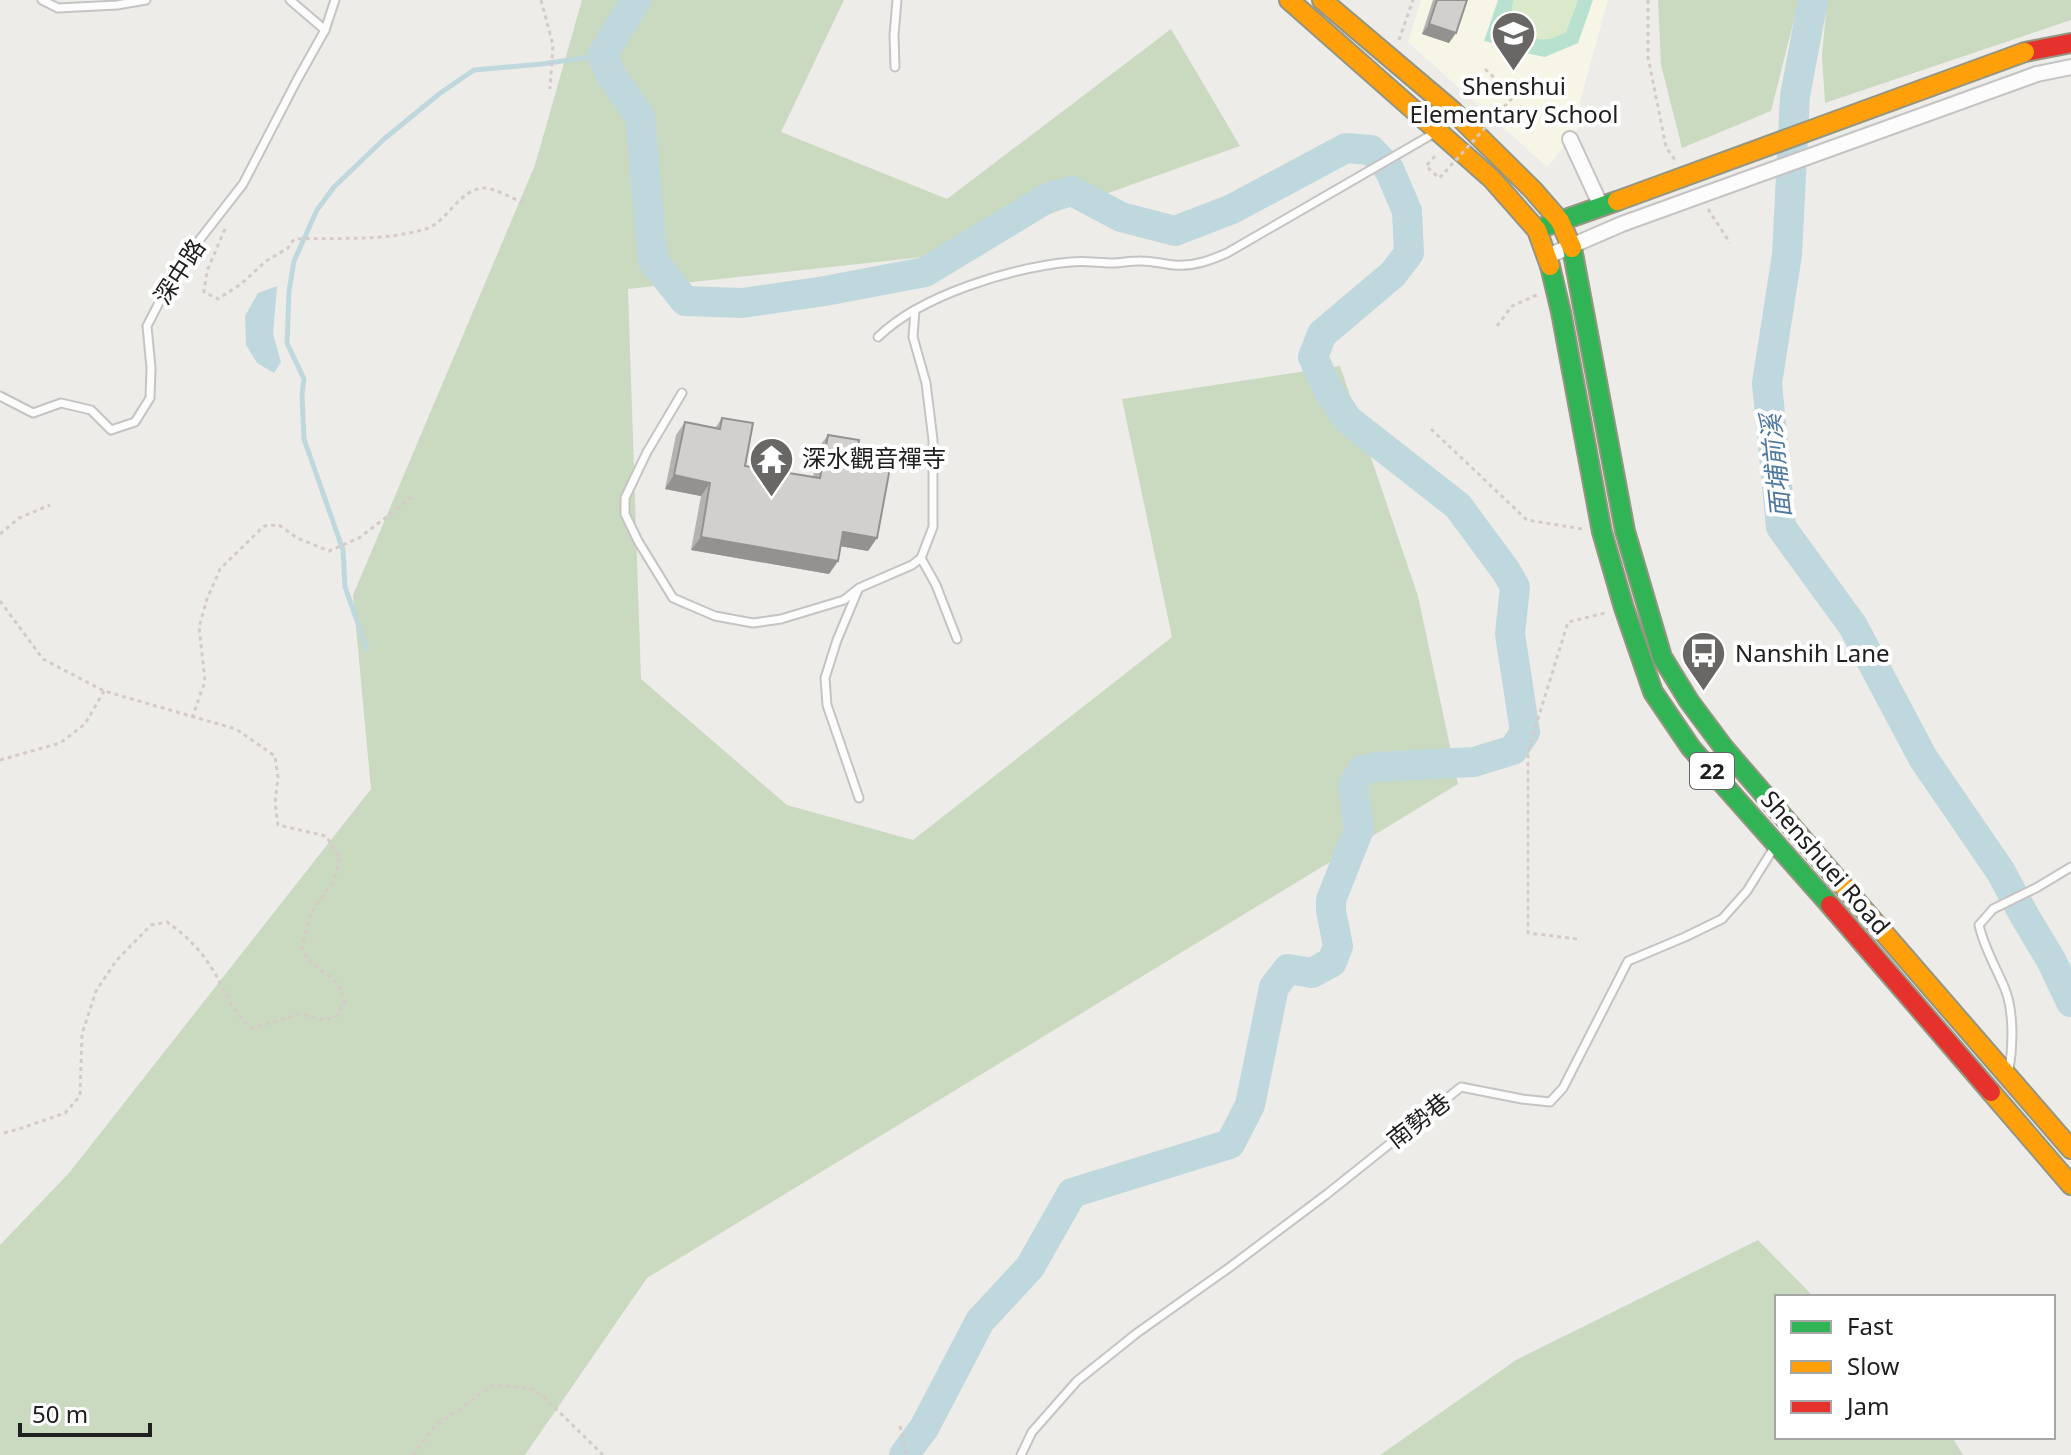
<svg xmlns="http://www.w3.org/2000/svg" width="2071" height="1455" font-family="'Noto Sans','Noto Sans TC',sans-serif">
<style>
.education{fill:#f6f5e6}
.grass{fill:#dbe9cb}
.forest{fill:#cadac0}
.pitch{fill:#b8e1cf}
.water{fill:#bfd8de}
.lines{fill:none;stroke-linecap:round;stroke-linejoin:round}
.stream{stroke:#bfd8de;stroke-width:5}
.river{stroke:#bfd8de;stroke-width:30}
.lane-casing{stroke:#c5c4c3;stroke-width:11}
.street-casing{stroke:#c5c4c3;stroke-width:18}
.fast-casing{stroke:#959682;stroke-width:22}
.slow-casing{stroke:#959682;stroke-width:22}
.jam-casing{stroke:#959682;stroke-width:22}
.path{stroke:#d6cac8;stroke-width:3;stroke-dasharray:4 4;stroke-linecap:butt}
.lane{stroke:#fcfcfc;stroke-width:7}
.street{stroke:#fcfcfc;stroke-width:14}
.fast{stroke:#30b455;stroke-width:18}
.slow{stroke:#ff9f0a;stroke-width:18}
.jam{stroke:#e5322d;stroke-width:18}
.street-bridge-casing{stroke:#c5c4c3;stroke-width:18;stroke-linecap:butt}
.slow-bridge-casing{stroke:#959682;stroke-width:22;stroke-linecap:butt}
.path-bridge{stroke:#d6cac8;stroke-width:3;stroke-dasharray:4 4;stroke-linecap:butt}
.street-bridge{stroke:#fcfcfc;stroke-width:14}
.slow-bridge{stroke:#ff9f0a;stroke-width:18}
.wall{fill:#b5b3b1}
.shaded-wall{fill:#939290}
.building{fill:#d2d0ce;stroke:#939290;stroke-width:2}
.labels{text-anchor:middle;stroke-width:8;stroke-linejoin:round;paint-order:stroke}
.shield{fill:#fff;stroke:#636363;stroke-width:2}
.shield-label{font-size:22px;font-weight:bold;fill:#202020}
.poi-label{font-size:24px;fill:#202020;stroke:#fff;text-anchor:start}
.street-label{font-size:24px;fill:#202020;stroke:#fff}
.water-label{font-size:26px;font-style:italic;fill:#507aa1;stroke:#fff}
</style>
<rect width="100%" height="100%" fill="#eeece9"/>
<!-- education -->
<polygon class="education" points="1421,0 1608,0 1580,101 1583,123 1547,167 1408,42"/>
<!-- grass -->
<path class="grass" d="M1514,0H1578L1566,32C1561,34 1553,39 1547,39C1525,42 1506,20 1514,0Z"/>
<!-- forest -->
<g class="forest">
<polygon points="582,0 844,0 781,132 947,199 1171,29 1240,146 932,256 628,289 641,679 787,805 913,840 1172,637 1122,399 1340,366 1418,596 1458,784 647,1278 525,1455 0,1455 0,1245 69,1173 371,789 353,595 535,165"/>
<polygon points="1658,0 1799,0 1771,111 1682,148 1661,65"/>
<polygon points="1827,0 2071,0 2071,20 1825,103 1822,56"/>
<polygon points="1758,1240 1814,1297 1777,1297 1777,1437 1952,1437 1963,1455 1380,1455 1516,1360"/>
</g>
<!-- pitch -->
<path class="pitch" d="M1498,0H1514C1506,20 1525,42 1547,39C1553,39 1561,34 1566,32L1578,0H1593L1578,43L1545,57L1521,52L1501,30L1497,44L1484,41Z"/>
<!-- water -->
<polygon class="water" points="277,286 273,334 281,362 274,373 257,363 246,345 245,316 258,293"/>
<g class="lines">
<!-- stream -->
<polyline class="stream" points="367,649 345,587 343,550 304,439 302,395 304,379 287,343 289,291 294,261 317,210 334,187 383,140 439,94 474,70 542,64 602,55"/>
<!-- river -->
<g class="river">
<polyline points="636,0 602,55 611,75 640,117 653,261 685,301 742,303 825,291 925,272 1049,197 1072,191 1121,217 1175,231 1232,209 1346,148 1371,150 1389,169 1407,211 1409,253 1393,274 1322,334 1313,357 1328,390 1347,419 1458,506 1506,571 1515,587 1510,634 1525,732 1513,750 1474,762 1376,767 1362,770 1353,785 1359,829 1331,900 1331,911 1338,946 1332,962 1312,973 1288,969 1274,987 1250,1105 1230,1144 1072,1193 1030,1267 980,1321 924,1428 904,1455"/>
<polyline points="1813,0 1795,96 1787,255 1767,383 1781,527 1853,626 1923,758 2001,872 2024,915 2051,960 2071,1002"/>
</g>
<defs>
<g id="lane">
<polyline points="42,0 58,8 117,5 146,0"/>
<polyline points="290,0 325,30"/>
<polyline points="895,67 894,35 897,0"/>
<path d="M878,337C921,295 1011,268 1070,262C1084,260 1099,263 1113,263C1121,263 1129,261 1138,261C1150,260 1162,264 1174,265C1193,267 1211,260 1227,253L1438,131L1451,112"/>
<polyline points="682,393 647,452 625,498 625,514 638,541 673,598 715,616 753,623 781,619 844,600 859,588 912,565 921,558 933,527 933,440 926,383 913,337 915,310"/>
<polyline points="0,396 33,413 61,403 91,410 111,430 135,422 150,398 151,368 147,326 176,270 243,184 297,80 325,30 335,0"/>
<polyline points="921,558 936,585 957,639"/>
<polyline points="858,590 837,640 825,678 827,705 859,798"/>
<path d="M2009,1070C2013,1047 2014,1011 2005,989C1996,967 1984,948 1979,925L1993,909L2036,888L2071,867"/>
<polyline points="1021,1455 1032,1432 1077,1381 1137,1333 1230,1267 1327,1194 1461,1087 1522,1099 1550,1102 1563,1088 1628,961 1685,937 1722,919 1747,891 1775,846"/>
</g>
<g id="street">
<polyline points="2037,74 2071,67"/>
<polyline points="1570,139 1601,206"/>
<polyline points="1548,256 1622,224"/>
</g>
<g id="fast">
<polyline points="1546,226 1617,201"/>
<polyline points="1572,248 1625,531 1662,657 1689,701 1724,748 1832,873"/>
<polyline points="1550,266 1561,312 1602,532 1624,608 1653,692 1691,748 1830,905"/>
</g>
<g id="slow">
<polyline points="1289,0 1492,179 1537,230 1550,266"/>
<polyline points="1322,0 1453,111 1533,190 1560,221 1572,248"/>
<polyline points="1832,873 2071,1149"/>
<polyline points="1991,1092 2071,1185"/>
</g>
<g id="jam">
<polyline points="2025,52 2071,43"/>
<polyline points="1830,905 1991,1092"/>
</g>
</defs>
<!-- lane casing -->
<use href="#lane" class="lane-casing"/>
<!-- street casing -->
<use href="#street" class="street-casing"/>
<!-- fast casing -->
<use href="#fast" class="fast-casing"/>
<!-- slow casing -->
<use href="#slow" class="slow-casing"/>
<!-- jam casing -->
<use href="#jam" class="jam-casing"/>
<!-- path -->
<g class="path">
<polyline points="541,0 553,45 550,89"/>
<polyline points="1648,0 1648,57 1666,147 1675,160"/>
<polyline points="1399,40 1413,0"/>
<polyline points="1485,69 1514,96"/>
<polyline points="1435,156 1426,166 1439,178 1445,172"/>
<polyline points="1708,209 1730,243"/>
<path d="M225,229L207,271L204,292L218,299L241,284L266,261L288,248L294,239C338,237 382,242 425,229C448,223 459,187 486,188C496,189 516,200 526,204"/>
<polyline points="1497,326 1512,306 1537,295"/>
<polyline points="1431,429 1527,520 1583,529"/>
<polyline points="0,534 19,518 50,505"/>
<path d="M0,601L43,659L104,691L236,729L275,756L278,777L275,802L278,825L326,836L340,857L335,878L311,913L302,947L307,959L338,983L345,1001L335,1018L321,1019L299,1014L253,1028C231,1014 225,988 211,967C200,949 184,934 167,922L151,925L116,961L96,991L82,1034L80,1096L65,1113L19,1129L0,1134"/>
<polyline points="192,718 205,681 199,627 207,599 220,569 264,526 279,525 297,538 329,551 359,538 415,495"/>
<polyline points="0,760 60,743 85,724 104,691"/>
<polyline points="1577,939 1528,933 1528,751 1568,622 1605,613"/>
<polyline points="900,1426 907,1455"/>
<polyline points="413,1455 434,1427 493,1385 529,1388 543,1396 603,1455"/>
</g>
<!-- lane -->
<use href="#lane" class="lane"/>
<!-- street -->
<use href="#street" class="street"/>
<!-- fast -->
<use href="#fast" class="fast"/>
<!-- slow -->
<use href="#slow" class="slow"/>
<!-- jam -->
<use href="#jam" class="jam"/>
<defs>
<polyline id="street-bridge" points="1622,224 2037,74"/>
<polyline id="slow-bridge" points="1617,201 2025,52"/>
</defs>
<!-- street-bridge casing -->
<use href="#street-bridge" class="street-bridge-casing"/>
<!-- slow-bridge casing -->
<use href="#slow-bridge" class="slow-bridge-casing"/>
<!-- path-bridge -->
<polyline class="path-bridge" points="1445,172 1514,96"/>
<!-- street-bridge -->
<use href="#street-bridge" class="street-bridge"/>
<!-- slow-bridge -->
<use href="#slow-bridge" class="slow-bridge"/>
</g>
<!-- wall -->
<g class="wall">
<polygon points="1433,0 1467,0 1449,43 1422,34"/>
<polygon points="722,418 745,466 813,477 818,448 828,435 858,450 877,538 868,551 840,546 838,561 829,574 691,550 701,496 665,489 676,435 685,422 715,428"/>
</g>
<!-- shaded-wall -->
<g class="shaded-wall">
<polygon points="1429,24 1456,33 1449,43 1422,34"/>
<polygon points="674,475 710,483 701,496 665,489"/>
<polygon points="843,532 877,538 868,551 834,545"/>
<polygon points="701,537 838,561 829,574 691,550"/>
</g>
<!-- building -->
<g class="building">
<polygon points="1437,0 1467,0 1456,33 1429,24"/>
<polygon points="722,418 753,423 745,466 820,478 828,435 859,440 858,450 892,457 877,538 843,532 838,561 701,537 710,483 674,475 685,422 720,429"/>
</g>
<!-- icons -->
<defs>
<symbol id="school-pin" viewBox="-11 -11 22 30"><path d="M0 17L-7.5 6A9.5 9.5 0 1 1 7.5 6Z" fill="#686766" stroke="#fff"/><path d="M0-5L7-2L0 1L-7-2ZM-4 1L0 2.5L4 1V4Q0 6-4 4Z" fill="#fff"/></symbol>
<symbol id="temple-pin" viewBox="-11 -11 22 30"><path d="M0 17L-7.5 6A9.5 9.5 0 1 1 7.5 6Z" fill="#686766" stroke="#fff"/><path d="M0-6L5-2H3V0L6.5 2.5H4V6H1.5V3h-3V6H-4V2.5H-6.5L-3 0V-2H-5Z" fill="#fff"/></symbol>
<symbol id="bus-pin" viewBox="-11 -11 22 30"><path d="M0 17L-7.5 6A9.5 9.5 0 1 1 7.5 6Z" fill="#686766" stroke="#fff"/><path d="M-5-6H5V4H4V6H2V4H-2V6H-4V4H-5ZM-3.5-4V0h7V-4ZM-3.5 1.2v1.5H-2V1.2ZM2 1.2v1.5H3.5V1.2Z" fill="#fff"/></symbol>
</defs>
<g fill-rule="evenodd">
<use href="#school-pin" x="1488" y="8" width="51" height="69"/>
<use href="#temple-pin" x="746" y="434" width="51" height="69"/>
<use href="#bus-pin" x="1678" y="628" width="51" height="69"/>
</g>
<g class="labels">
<!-- shield labels -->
<rect class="shield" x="1690" y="753" width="44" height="36" rx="6"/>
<g class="shield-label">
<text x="1712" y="779">22</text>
</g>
<!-- poi labels -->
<g class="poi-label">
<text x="1514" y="95" text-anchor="middle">Shenshui<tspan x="1514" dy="28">Elementary School</tspan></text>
<text x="802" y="467">深水觀音禪寺</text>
<text x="1735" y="662">Nanshih Lane</text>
</g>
<!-- street labels -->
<g class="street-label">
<text transform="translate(180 272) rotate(-57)" y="8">深中路</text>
<text transform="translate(1825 863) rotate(49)" y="8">Shenshuei Road</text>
<text transform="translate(1419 1121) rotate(-38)" y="8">南勢巷</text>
</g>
<!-- water labels -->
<g class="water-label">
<text transform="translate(1776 466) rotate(-96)" y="9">面埔前溪</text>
</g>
</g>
<!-- legend -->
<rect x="1775" y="1295" width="280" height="144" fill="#ffffff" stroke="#a6a6a6" stroke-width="2"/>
<rect x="1791" y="1321" width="40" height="12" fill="#30b455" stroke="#a6a6a6" stroke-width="2"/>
<text x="1847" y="1335" font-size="24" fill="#202020">Fast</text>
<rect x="1791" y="1361" width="40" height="12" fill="#ff9f0a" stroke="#a6a6a6" stroke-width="2"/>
<text x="1847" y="1375" font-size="24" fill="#202020">Slow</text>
<rect x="1791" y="1401" width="40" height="12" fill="#e5322d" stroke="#a6a6a6" stroke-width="2"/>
<text x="1847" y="1415" font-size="24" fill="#202020">Jam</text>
<!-- scale -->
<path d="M20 1423v12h130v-12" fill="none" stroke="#202020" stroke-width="4"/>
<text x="32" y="1423" font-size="24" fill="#202020" stroke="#ffffff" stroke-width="6" paint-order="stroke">50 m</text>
</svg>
